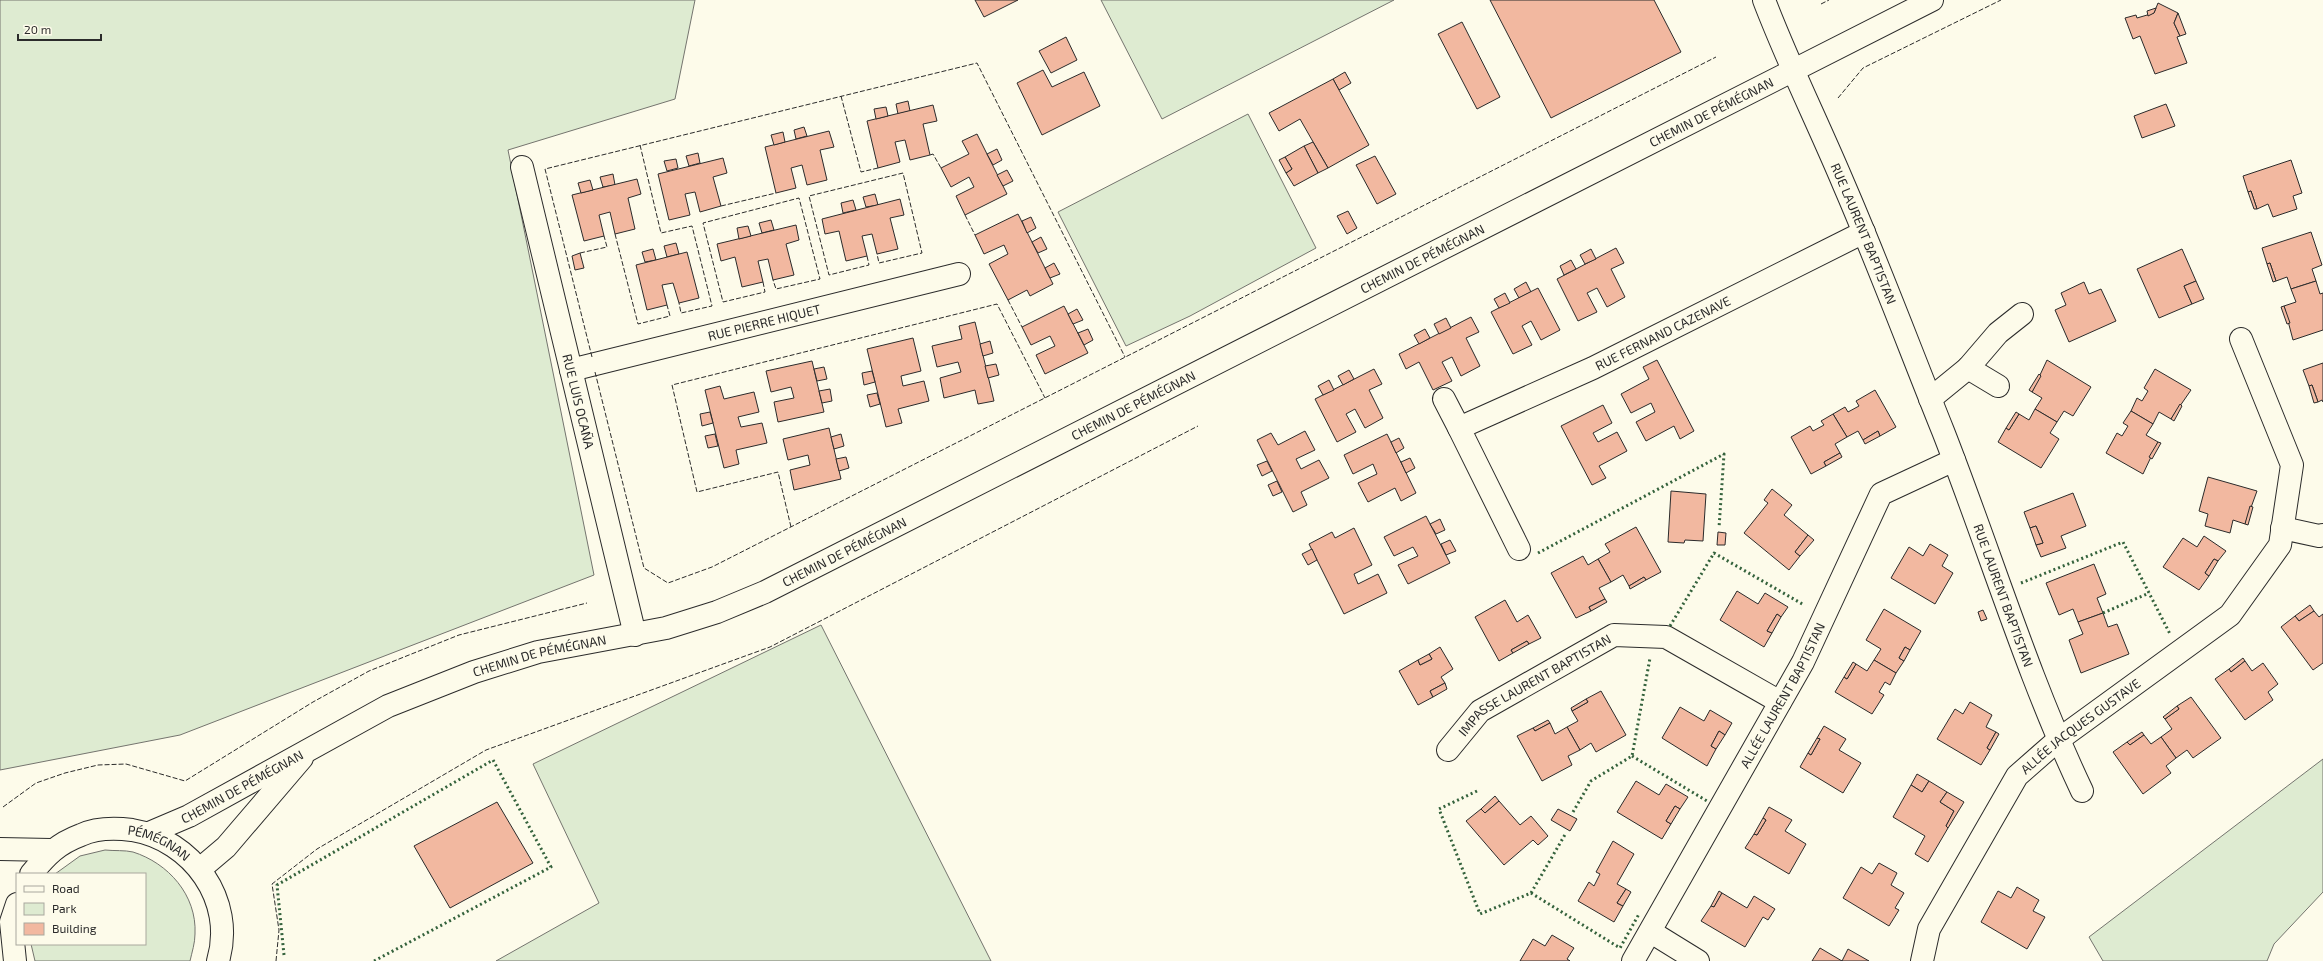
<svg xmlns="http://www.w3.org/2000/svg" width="2323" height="961" font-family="'Exo 2',sans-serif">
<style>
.green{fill:#deebd1;stroke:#74746e}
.building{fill:#f2b8a0;stroke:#2b2b2b}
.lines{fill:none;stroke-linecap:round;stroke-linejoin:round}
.minor-casing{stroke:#2b2b2b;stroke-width:24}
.minor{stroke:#fdfbea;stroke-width:22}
.hedge{stroke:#34623c;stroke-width:3;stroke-dasharray:2 3;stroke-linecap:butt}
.fence{stroke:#2b2b2b;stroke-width:1;stroke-dasharray:5 2;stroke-linecap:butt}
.labels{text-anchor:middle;stroke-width:3;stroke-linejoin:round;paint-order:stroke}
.street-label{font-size:13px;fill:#2b2b2b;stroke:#fdfbea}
</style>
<rect width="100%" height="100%" fill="#fdfbea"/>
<!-- green -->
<g class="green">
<polygon points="0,0 695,0 675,99 508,150 594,575 180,735 0,770"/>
<polygon points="1101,0 1394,0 1162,119"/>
<polygon points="1248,114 1316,248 1190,316 1126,346 1058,212"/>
<polygon points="821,625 991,961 496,961 599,903 533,764"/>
<polygon points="2323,759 2323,892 2274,944 2267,961 2103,961 2089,937"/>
<path d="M105,850C114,851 125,850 133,852C168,863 197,895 195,934C195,943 192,952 190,961H35L31,944H145V874H55L80,856Z"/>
</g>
<!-- building -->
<g class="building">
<polygon points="975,0 1018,0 984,17"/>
<polygon points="1490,0 1654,0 1681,52 1551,118"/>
<polygon points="2158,3 2178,13 2174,23 2180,36 2177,37 2187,63 2155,74 2140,36 2133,39 2125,18 2136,15 2137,18 2154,13"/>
<polygon points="2156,8 2154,13 2148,16 2147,11"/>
<polygon points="2178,13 2186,34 2180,36 2174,23"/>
<polygon points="1462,22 1500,97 1477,109 1438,34"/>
<polygon points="1066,37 1077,60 1051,73 1039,51"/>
<polygon points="1043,70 1052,87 1084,72 1100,106 1042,135 1017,83"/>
<polygon points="1345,72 1351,83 1339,90 1333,79"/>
<polygon points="1333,79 1369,145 1328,168 1300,119 1279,131 1269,113"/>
<polygon points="908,101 910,111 898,114 896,104"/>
<polygon points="2166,104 2175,126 2142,138 2134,116"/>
<polygon points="933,105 937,121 923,124 930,155 910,160 905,140 895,142 900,162 878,168 867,121"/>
<polygon points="886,107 888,116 876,119 874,109"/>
<polygon points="804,127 807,136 796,139 794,130"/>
<polygon points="829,131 834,147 820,150 827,180 807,185 802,165 791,168 796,188 776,193 765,147"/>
<polygon points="783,132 785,142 774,145 771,135"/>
<polygon points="977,134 1007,194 965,215 956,196 974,187 969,177 951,187 941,168 969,154 962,141"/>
<polygon points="1313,142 1328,168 1318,173 1304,146"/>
<polygon points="1304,146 1318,173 1294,186 1286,173 1292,169 1285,157"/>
<polygon points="997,149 1002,160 993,165 987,154"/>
<polygon points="698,153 700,163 689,166 686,156"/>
<polygon points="1375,156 1396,194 1377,204 1356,165"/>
<polygon points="1285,157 1292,169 1286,173 1279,160"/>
<polygon points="723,158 727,173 713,177 721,206 700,212 695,192 685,194 690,215 669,220 658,174"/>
<polygon points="676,159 678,168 667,171 664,161"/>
<polygon points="2291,160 2302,193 2293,196 2297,209 2273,217 2268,204 2257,209 2251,191 2248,192 2243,176"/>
<polygon points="1007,170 1013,181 1003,186 997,175"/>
<polygon points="613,174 615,185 603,187 600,177"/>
<polygon points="637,179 641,194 628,198 635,229 615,234 610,212 599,215 604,236 584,241 572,195"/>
<polygon points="590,180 593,190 581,193 578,183"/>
<polygon points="2251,191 2257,209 2254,209 2248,192"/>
<polygon points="875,194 878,205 866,207 863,197"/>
<polygon points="900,199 904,215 890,218 898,249 877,254 872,234 862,236 867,256 846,261 839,231 825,234 822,219"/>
<polygon points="853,200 856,210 843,213 841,203"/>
<polygon points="1348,211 1357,228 1347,234 1337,216"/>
<polygon points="1018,214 1053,284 1030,296 1027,290 1008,300 989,264 1008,254 1004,245 984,254 975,235"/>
<polygon points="1031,217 1036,228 1027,233 1022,221"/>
<polygon points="771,220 774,230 762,233 759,223"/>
<polygon points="796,225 799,240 786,244 794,275 773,280 768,259 758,261 763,282 742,287 735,257 721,261 717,244"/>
<polygon points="748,226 751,236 739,239 737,228"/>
<polygon points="2311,232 2322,265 2312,269 2316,281 2291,289 2287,277 2276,281 2270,263 2267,264 2262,248"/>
<polygon points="1041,237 1047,249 1038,253 1032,242"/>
<polygon points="676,243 679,254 667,257 664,246"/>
<polygon points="1616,248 1624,263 1611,269 1625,297 1607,307 1597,288 1587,293 1597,312 1578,321 1557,279"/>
<polygon points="653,249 656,260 645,262 642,252"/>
<polygon points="1591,249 1596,259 1585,264 1580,255"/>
<polygon points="2182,249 2196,281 2184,286 2192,304 2159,318 2137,269"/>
<polygon points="687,252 699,298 679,303 673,283 662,285 667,305 647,310 636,265"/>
<polygon points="580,253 584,268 575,270 572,256"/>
<polygon points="1571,260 1576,269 1564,275 1560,266"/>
<polygon points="1054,263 1060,274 1050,278 1045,268"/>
<polygon points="2270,263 2276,281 2273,282 2267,264"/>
<polygon points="2196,281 2204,299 2192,304 2184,286"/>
<polygon points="2316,281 2320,294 2323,293 2323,330 2293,340 2284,306 2296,302 2291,289"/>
<polygon points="1526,282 1531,292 1519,298 1514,289"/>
<polygon points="2084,282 2089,294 2101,289 2116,321 2069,342 2055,310 2066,305 2061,293"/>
<polygon points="1538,288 1560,330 1541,340 1531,321 1522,326 1532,345 1513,354 1491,312"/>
<polygon points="1505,293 1510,303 1499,308 1494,299"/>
<polygon points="1064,306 1088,353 1045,374 1036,355 1055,346 1050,336 1031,345 1022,327"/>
<polygon points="2284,306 2290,323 2287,324 2281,307"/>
<polygon points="1077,309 1083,320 1073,324 1068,314"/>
<polygon points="1471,317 1479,332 1466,338 1480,366 1461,376 1452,357 1442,362 1452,381 1433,390 1419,362 1406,369 1399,354"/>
<polygon points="1446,318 1451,328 1439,334 1434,324"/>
<polygon points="975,322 994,401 978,404 975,390 944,398 940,378 961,372 958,362 937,367 932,346 962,339 959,326"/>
<polygon points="1088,329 1093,340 1084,345 1078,333"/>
<polygon points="1425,329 1430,338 1419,344 1414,335"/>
<polygon points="913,338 921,371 901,376 903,386 924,381 929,401 898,409 902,423 886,427 867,349"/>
<polygon points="990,341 993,353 983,356 980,344"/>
<polygon points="1657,360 1694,431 1680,439 1674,426 1646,441 1636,422 1655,412 1651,403 1631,413 1621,394 1649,379 1643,367"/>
<polygon points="2047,360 2091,387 2073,416 2064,411 2057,422 2035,409 2042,398 2032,392"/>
<polygon points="812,361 824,412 778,422 774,402 794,398 791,387 771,392 766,371"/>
<polygon points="2323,363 2323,402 2322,400 2318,402 2312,385 2309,386 2303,370"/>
<polygon points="996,364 999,375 988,378 985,366"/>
<polygon points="824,367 827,379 817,381 814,369"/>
<polygon points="1374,369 1382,384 1369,390 1383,418 1365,428 1355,409 1346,414 1356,432 1337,442 1315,399"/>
<polygon points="2155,369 2191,390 2171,419 2159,412 2153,424 2131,411 2137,398 2142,401 2148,391 2144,388"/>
<polygon points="1349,370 1354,379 1343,385 1338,376"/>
<polygon points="872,371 875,382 864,385 862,373"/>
<polygon points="2039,374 2041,376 2032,392 2029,390"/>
<polygon points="1329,380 1334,390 1323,395 1318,386"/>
<polygon points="2312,385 2318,402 2314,403 2309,386"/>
<polygon points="720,386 724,399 754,392 759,412 738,417 741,427 762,423 767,443 736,450 739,464 724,468 705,390"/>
<polygon points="830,389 832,401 822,403 819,391"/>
<polygon points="1875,390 1896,427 1880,436 1878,431 1863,440 1858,431 1847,437 1833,414 1845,407 1848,412 1859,406 1856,401"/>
<polygon points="877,393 880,404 870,407 867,395"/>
<polygon points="2180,404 2182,406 2174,421 2171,419"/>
<polygon points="1603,405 1612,423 1593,433 1598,442 1617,432 1627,451 1599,466 1606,478 1592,485 1561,426"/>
<polygon points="2035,409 2057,422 2050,433 2059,439 2041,468 1998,442 2006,428 2009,430 2019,414 2029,420"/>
<polygon points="2131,411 2153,424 2146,435 2158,442 2143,474 2106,453 2117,433 2122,436 2128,426 2123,423"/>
<polygon points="710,412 713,423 702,426 700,414"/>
<polygon points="2016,412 2019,414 2009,430 2006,428"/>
<polygon points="1833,414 1847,437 1835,444 1840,453 1824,462 1826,466 1811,474 1791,437 1810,426 1813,431 1824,425 1821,421"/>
<polygon points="829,428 841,479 794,490 790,470 810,465 808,455 788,460 783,439"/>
<polygon points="1305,431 1315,450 1296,459 1301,469 1319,460 1329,478 1301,492 1307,505 1293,512 1257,440 1271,433 1278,445"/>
<polygon points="1878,431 1880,436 1865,444 1863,440"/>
<polygon points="715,434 718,446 708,448 705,436"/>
<polygon points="841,434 844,446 834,449 831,437"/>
<polygon points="1387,434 1416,493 1401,501 1395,488 1368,502 1358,483 1377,474 1373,464 1353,474 1344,455"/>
<polygon points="1399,438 1404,448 1396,453 1391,442"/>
<polygon points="2158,442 2161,443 2152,459 2149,457"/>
<polygon points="1840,453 1842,457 1826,466 1824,462"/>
<polygon points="846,457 849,468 839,471 836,459"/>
<polygon points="1410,458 1415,468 1406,473 1401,462"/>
<polygon points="1267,461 1272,471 1262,476 1257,465"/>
<polygon points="2208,477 2257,491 2245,524 2233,520 2230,533 2205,526 2208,514 2199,511"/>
<polygon points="1277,481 1282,492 1273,496 1268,485"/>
<polygon points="1772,489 1792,505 1784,515 1808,535 1795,552 1800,556 1789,570 1744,533 1768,503 1764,500"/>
<polygon points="1671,491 1706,494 1703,541 1685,540 1684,543 1668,542"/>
<polygon points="2073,493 2086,526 2061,536 2066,548 2041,557 2036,545 2043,543 2036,526 2030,528 2024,512"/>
<polygon points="2250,506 2253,507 2248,525 2245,524"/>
<polygon points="1426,516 1450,563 1408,584 1398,565 1418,556 1413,547 1394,556 1384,537"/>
<polygon points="1440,519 1445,530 1436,534 1430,524"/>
<polygon points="2036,526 2043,543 2036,545 2030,528"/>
<polygon points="1636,527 1661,572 1646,580 1644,577 1629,586 1623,575 1611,582 1598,559 1610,552 1605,544"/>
<polygon points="1354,528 1372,565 1354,574 1358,584 1378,574 1387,593 1344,614 1309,544 1332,532 1335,538"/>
<polygon points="1718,532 1726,533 1725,545 1717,545"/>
<polygon points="1808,535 1814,540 1800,556 1795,552"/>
<polygon points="2204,536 2226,551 2218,561 2214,559 2205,573 2209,576 2199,590 2163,567 2183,538 2197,547"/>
<polygon points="1450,540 1456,551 1446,555 1441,544"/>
<polygon points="1930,544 1948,555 1942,566 1953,573 1935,604 1891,578 1909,547 1923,556"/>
<polygon points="1312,549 1317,560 1308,565 1302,554"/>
<polygon points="1583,556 1588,565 1598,559 1611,582 1599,588 1605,599 1589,607 1591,611 1576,618 1551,573"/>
<polygon points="2214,559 2218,561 2209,576 2205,573"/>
<polygon points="2094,564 2106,594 2097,598 2103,613 2078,622 2073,609 2059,615 2046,583"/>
<polygon points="1644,577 1646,580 1630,589 1629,586"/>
<polygon points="1737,591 1758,604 1765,593 1788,607 1781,617 1777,614 1767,631 1772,633 1764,647 1720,620"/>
<polygon points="1605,599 1607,602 1591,611 1589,607"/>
<polygon points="1505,600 1517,622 1528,615 1541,638 1529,644 1527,641 1511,650 1513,653 1499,661 1475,617"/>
<polygon points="2310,605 2314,611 2299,621 2295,616"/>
<polygon points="1884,609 1921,631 1910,650 1905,647 1899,658 1904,661 1896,673 1874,660 1881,649 1866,640"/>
<polygon points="1983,610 1987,619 1981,621 1978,612"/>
<polygon points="2314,611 2319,617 2323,614 2323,663 2313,670 2281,627 2295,616 2299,621"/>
<polygon points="2103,613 2108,627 2117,624 2129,654 2081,673 2069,640 2083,634 2078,622"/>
<polygon points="1777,614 1781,617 1772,633 1767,631"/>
<polygon points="1527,641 1529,644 1513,653 1511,650"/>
<polygon points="1440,647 1453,669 1441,677 1445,683 1430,691 1433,697 1418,705 1399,671 1418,660 1420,665 1432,659 1429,654"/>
<polygon points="1905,647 1910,650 1904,661 1899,658"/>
<polygon points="1429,654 1432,659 1420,665 1418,660"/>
<polygon points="2243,658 2245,661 2231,672 2229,669"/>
<polygon points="1874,660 1896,673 1890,685 1885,682 1879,692 1884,695 1872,714 1835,692 1844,677 1847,679 1856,664 1867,671"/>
<polygon points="2245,661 2252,671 2263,663 2278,684 2268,692 2273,700 2245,720 2215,679 2229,669 2231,672"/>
<polygon points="1853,662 1856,664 1847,679 1844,677"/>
<polygon points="1445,683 1447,689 1433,697 1430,691"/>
<polygon points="1601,691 1626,735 1596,752 1591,743 1580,750 1567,727 1578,721 1572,711 1588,702 1586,699"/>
<polygon points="2191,697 2221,738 2193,758 2187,750 2176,758 2161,737 2172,729 2165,719 2179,709 2177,706"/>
<polygon points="1586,699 1588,702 1572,711 1571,708"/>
<polygon points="1970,702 1992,715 1986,727 1996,732 1987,748 1990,750 1981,765 1937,739 1955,709 1963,714"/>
<polygon points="2177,706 2179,709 2165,719 2163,717"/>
<polygon points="1680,707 1704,721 1710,710 1732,723 1725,735 1719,731 1711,746 1716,749 1707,766 1662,738"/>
<polygon points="1548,720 1550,723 1535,731 1533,728"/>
<polygon points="1550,723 1555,734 1567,727 1580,750 1568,756 1572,765 1542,781 1517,736 1533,728 1535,731"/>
<polygon points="1824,726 1846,739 1839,750 1861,763 1843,793 1800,767 1808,753 1811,755 1820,739 1817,738"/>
<polygon points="1719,731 1725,735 1716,749 1711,746"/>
<polygon points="1996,732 1999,734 1990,750 1987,748"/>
<polygon points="2142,732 2144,735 2130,745 2127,742"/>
<polygon points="2144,735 2151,744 2161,737 2176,758 2166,766 2171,773 2143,794 2113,752 2127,742 2130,745"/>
<polygon points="1817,738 1820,739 1811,755 1808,753"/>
<polygon points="1917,774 1929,781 1922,792 1911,785"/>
<polygon points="1636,781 1659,795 1666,784 1688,797 1680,809 1675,806 1666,821 1671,824 1662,839 1617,812"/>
<polygon points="1929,781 1947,792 1940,802 1954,811 1946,826 1948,828 1928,862 1915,854 1925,836 1893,817 1911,785 1922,792"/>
<polygon points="1947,792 1964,802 1948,828 1946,826 1954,811 1940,802"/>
<polygon points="1495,796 1499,801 1485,813 1481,809"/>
<polygon points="1499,801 1520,825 1531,816 1548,836 1538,845 1533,840 1504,865 1466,821 1481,809 1485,813"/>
<polygon points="497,802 533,863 450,908 414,846"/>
<polygon points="1675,806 1680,809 1671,824 1666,821"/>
<polygon points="1769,807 1792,820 1785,831 1806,844 1789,874 1745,848 1754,834 1757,835 1766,820 1763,818"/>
<polygon points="1558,809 1577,819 1570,831 1551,820"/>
<polygon points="1763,818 1766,820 1757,835 1754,834"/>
<polygon points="1613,841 1634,854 1617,884 1626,889 1617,903 1623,906 1614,922 1578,901 1589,882 1594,886 1600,874 1596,872"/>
<polygon points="1879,863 1897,873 1891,885 1904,893 1895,908 1899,910 1889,926 1843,898 1861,867 1872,874"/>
<polygon points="2017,887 2039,900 2033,911 2045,917 2027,949 1981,922 1998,891 2011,898"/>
<polygon points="1626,889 1631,892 1623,906 1617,903"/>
<polygon points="1719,891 1722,893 1714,907 1711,906"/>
<polygon points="1722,893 1747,908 1754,896 1775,909 1768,920 1763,917 1745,947 1701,921 1711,906 1714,907"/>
<polygon points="1552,935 1574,948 1567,959 1570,961 1520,961 1533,939 1545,946"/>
<polygon points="1820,948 1842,961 1848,949 1869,961 1812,961"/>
</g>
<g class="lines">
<defs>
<g id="minor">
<path id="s1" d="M1764,0C1788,63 1818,123 1844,185C1879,266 1910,349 1943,431C1990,551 2027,675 2082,791"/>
<path id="s2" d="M522,167L635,635"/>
<polyline points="1968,368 1998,386"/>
<path id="s3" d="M571,370L959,274"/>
<polyline points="1444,399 1459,428"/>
<polyline points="1930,399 1968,368 1998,333 2022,314"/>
<polyline points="2282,528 2319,536 2323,535"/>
<path id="s4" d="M1519,549L1459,428L1593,368L1864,232"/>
<path id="s5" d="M1448,750L1480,711L1614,635L1666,637L1780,702"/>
<path id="s6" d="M149,833L189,816L388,706L474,672L538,652L666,628L717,612L765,592L1932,0"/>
<polyline points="0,849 51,850"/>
<polyline points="200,869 226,847 302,758"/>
<path id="s7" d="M31,874C47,855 57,844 81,835C96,828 116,828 132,830C192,840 236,900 218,961"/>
<polyline points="1651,932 1698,961"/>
<polyline points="15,961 11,922 17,904"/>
<path id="s8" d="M1633,961L1803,662L1881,494L1954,460"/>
<path id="s9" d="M1922,961L1929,929L2017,776L2058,740L2230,615L2280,545L2292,465L2241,339"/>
</g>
</defs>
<!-- minor casing -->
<use href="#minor" class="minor-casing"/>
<!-- minor -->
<use href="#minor" class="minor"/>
<!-- hedge -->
<g class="hedge">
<polyline points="1538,553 1724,454 1719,528"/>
<polyline points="2021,583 2123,542 2170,634"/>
<polyline points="2103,613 2149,593"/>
<polyline points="1670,626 1714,553 1804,605"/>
<polyline points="1632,756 1707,801"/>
<polyline points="1477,791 1439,809 1480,914 1531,893 1566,833"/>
<polyline points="1573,812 1591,781 1632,756 1650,658"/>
<polyline points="1531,893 1620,948 1639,914"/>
<polyline points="284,955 277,885 493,760 551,867 374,961"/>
</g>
<!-- fence -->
<g class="fence">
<polyline points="1821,4 1829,0"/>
<polyline points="841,96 861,172 878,168"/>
<polyline points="1838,98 1863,68 2001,0"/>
<polyline points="640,145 661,233 692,226 712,306 681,313 679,303"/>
<polyline points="930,155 933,154 941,168"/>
<polyline points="721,206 776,193"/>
<polyline points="965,215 975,235"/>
<polyline points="615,234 638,324 670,316 667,305"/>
<polyline points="580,253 607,247 604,236"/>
<polyline points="867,256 869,265 829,275 809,196 903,173 922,253 879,263 877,254"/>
<polyline points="763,282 765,292 723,302 703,223 799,198 820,279 776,289 773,280"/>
<polyline points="1008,300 1022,327"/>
<polyline points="592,357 545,169 977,63 1125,357"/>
<polyline points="595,372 644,568 668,583 712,567 1716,57"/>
<polyline points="791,527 778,472 697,492 672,385 997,304 1045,398"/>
<polyline points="3,807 36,783 65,773 98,765 126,764 185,781 313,702 369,671 459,635 587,603"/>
<polyline points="276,961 279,930 272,884 317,849 486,750 770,647 1198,426"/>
</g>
</g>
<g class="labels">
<!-- street labels -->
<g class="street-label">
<text dy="5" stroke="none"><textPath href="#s6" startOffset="1727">CHEMIN DE PÉMÉGNAN</textPath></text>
<text dy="5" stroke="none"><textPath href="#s1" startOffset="254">RUE LAURENT BAPTISTAN</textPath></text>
<text dy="5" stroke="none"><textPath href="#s6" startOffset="1403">CHEMIN DE PÉMÉGNAN</textPath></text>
<text dy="5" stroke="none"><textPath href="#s3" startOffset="199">RUE PIERRE HIQUET</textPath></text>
<text dy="5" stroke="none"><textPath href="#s4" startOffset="360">RUE FERNAND CAZENAVE</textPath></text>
<text dy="5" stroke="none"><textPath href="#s2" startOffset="241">RUE LUIS OCAÑA</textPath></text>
<text dy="5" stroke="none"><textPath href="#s6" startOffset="1079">CHEMIN DE PÉMÉGNAN</textPath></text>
<text dy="5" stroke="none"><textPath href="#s6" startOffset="755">CHEMIN DE PÉMÉGNAN</textPath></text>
<text dy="5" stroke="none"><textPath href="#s1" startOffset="642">RUE LAURENT BAPTISTAN</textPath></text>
<text dy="5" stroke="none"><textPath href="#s6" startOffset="431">CHEMIN DE PÉMÉGNAN</textPath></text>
<text dy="5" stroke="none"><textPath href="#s5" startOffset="110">IMPASSE LAURENT BAPTISTAN</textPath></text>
<text dy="5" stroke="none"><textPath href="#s8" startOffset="305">ALLÉE LAURENT BAPTISTAN</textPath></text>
<text dy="5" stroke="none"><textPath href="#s9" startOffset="290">ALLÉE JACQUES GUSTAVE</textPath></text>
<text dy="5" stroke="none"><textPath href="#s6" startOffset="104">CHEMIN DE PÉMÉGNAN</textPath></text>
<text dy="5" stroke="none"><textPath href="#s7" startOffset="146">PÉMÉGNAN</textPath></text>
</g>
</g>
<!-- legend -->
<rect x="16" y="873" width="130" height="72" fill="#fdfbea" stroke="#a9a89e"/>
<rect x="24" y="886" width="20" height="6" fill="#fdfbea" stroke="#a9a89e"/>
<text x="52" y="893" font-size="12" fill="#2b2b2b">Road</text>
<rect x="24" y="903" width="20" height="12" fill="#deebd1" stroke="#a9a89e"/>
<text x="52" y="913" font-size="12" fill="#2b2b2b">Park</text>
<rect x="24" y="923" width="20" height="12" fill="#f2b8a0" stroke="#a9a89e"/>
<text x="52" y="933" font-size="12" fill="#2b2b2b">Building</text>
<!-- scale -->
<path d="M18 34v6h83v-6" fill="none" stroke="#2b2b2b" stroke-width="2"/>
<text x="24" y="34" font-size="12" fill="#2b2b2b" stroke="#fdfbea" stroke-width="3" paint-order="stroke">20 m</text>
</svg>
